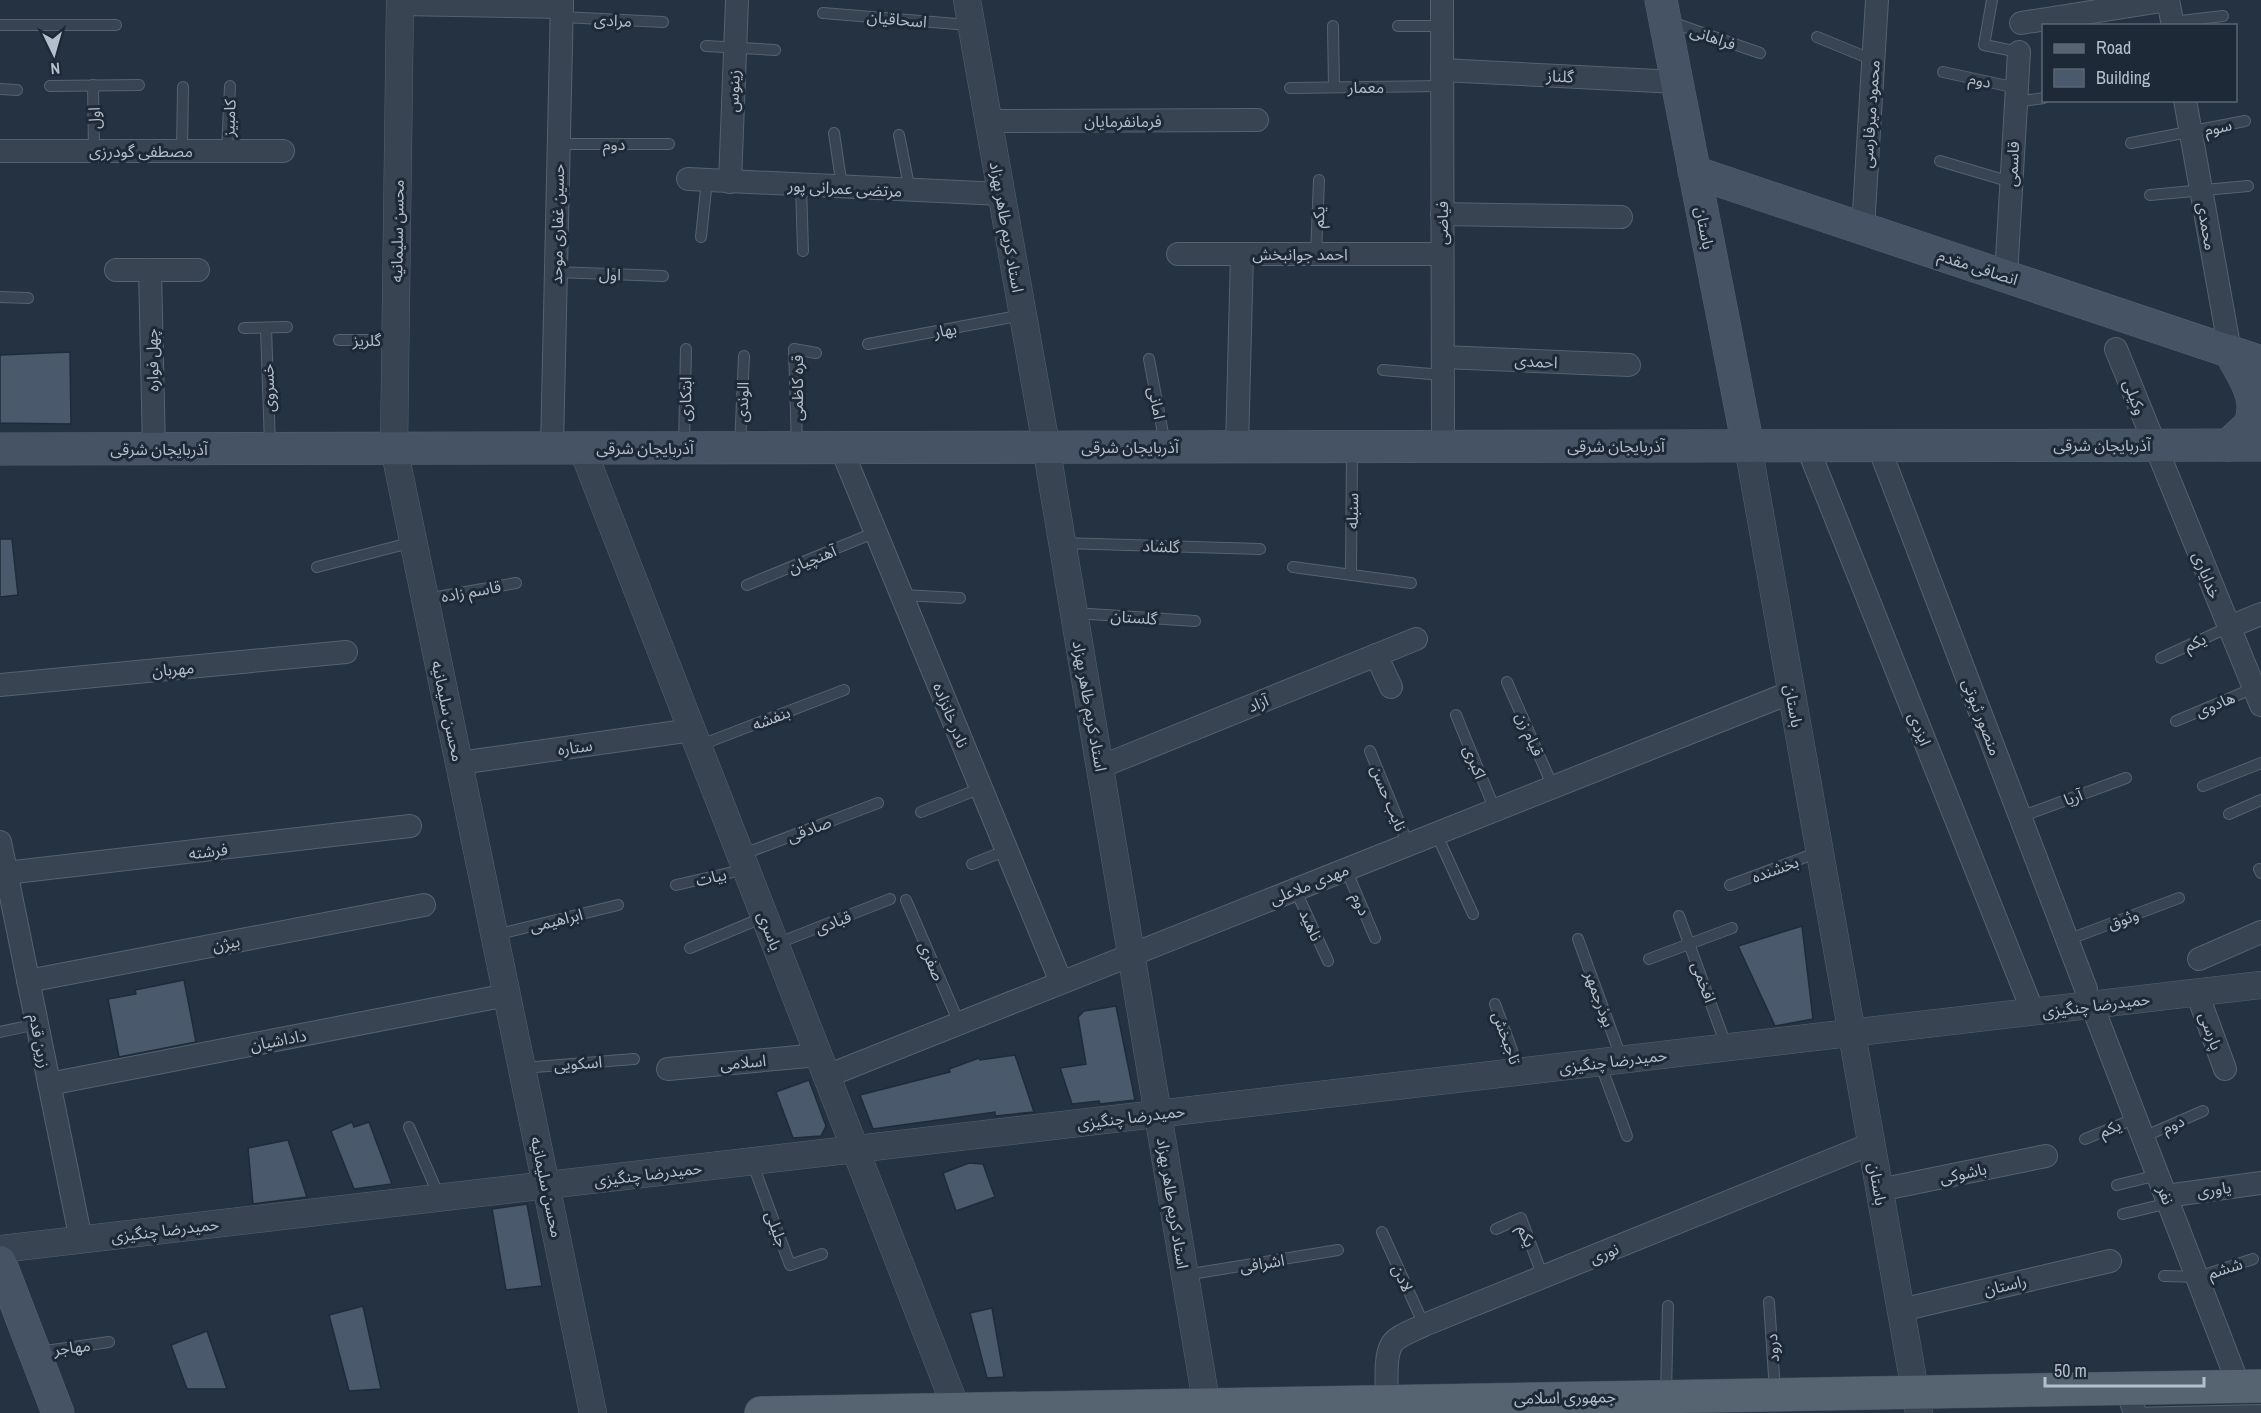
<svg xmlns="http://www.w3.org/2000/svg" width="2261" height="1413" font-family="'Archivo Narrow','Noto Sans Arabic',sans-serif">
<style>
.building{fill:#4a596b;stroke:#1f2b38;stroke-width:1.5}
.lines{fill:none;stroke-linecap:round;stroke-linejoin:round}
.service-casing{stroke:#56626f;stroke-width:12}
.minor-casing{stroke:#56626f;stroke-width:24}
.tertiary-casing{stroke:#56626f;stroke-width:28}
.secondary-casing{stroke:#56626f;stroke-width:33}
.primary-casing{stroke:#424d5a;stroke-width:34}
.service{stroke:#384451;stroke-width:10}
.minor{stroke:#384451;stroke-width:22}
.tertiary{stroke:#384451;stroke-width:27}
.secondary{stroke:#465364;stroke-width:32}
.primary{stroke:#566371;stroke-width:33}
.labels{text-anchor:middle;stroke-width:6;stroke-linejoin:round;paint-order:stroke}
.street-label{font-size:16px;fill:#b5bfcc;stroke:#1d2936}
</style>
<rect width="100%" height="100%" fill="#243242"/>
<!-- building -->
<g class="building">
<polygon points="70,352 71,424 0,423 0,355"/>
<polygon points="0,539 12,539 18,595 0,597"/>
<polygon points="1802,926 1813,1019 1775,1026 1738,946"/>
<polygon points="184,980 196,1042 119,1057 108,999 136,994 135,990"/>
<polygon points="1116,1006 1135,1100 1100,1104 1099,1101 1072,1104 1060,1068 1086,1064 1078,1017 1084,1011"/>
<polygon points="1015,1055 1034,1112 995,1116 995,1112 873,1129 860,1095 950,1072 949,1069 979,1058 980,1060"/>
<polygon points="809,1080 826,1126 821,1136 793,1138 776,1092"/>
<polygon points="352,1122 354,1127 369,1122 392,1184 354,1189 331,1131"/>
<polygon points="288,1140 307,1197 253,1204 248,1148"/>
<polygon points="969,1163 983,1164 995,1197 956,1211 943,1173"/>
<polygon points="527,1204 542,1286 506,1290 492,1209"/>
<polygon points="363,1306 381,1389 349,1391 329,1315"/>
<polygon points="992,1308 1004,1377 987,1378 970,1313"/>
<polygon points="207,1331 227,1389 187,1389 171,1345"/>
</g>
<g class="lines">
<defs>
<g id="service">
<polyline points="1992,0 1984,45 2019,52"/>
<polyline points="823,13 969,25"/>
<polyline points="562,17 663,22"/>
<polyline points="1668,21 1760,53"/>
<polyline points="2172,22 2223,16"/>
<polyline points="0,25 116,25"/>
<polyline points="1333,26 1334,87"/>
<polyline points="1398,26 1442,26"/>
<polyline points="1817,37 1873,60"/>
<polyline points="706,46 775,50"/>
<polyline points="1943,72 2017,88"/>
<polyline points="93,85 94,151"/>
<polyline points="50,86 139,85"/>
<polyline points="1290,88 1442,86"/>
<polyline points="0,89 17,90"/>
<polyline points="2016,102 2044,98"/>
<polyline points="834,133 842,187"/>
<polyline points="899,135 910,191"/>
<polyline points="2131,143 2245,121"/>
<polyline points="559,144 669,144"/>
<polyline points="227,150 230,86"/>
<polyline points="182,151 183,87"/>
<polyline points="1940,161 2011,182"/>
<polyline points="801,185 803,251"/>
<polyline points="2150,195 2248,186"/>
<polyline points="701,237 707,180"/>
<polyline points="1316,254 1319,180"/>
<polyline points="556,272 663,276"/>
<polyline points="0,297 28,298"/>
<polyline points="244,328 287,327"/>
<polyline points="266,328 270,445"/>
<polyline points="339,340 395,340"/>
<polyline points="868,344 1023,315"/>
<polyline points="1149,359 1165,444"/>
<polyline points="1383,370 1443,375"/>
<polyline points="684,445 686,349"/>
<polyline points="740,446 744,356"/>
<polyline points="797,446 794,349 816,353"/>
<polyline points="1063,543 1260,549"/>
<polyline points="317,567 413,542"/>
<polyline points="1293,567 1411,583"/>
<polyline points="1351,575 1352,450"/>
<polyline points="747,585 876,532"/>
<polyline points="902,595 960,598"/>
<polyline points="426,599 516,583"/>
<polyline points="1075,613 1195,621"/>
<polyline points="2161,658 2229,627"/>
<polyline points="1507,682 1553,787"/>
<polyline points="1456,715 1495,810"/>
<polyline points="2176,721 2254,688"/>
<polyline points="698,746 844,690"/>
<polyline points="1370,751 1408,844"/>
<polyline points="2203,786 2261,763"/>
<polyline points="921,812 981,788"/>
<polyline points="2229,814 2261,800"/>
<polyline points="2020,817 2126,778"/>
<polyline points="1436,833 1473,914"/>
<polyline points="741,855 878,803"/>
<polyline points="972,864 1007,850"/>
<polyline points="1346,869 1375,938"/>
<polyline points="2259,869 2261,873"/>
<polyline points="676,885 746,869"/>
<polyline points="1730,885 1819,852"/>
<polyline points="1295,889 1328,961"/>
<polyline points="906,900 959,1023"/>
<polyline points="1679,916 1727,1048"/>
<polyline points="495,935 618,905"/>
<polyline points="1578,939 1622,1060"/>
<polyline points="2067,940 2179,898"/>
<polyline points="776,944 890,899"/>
<polyline points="690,948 764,917"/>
<polyline points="1649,959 1732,928"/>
<polyline points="1495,1004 1520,1072"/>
<polyline points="0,1032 37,1024"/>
<polyline points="1600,1063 1627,1136"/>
<polyline points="523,1068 634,1059"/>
<polyline points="409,1127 439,1196"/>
<polyline points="2143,1137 2203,1111"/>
<polyline points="2085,1139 2136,1118"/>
<polyline points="752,1162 790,1265 822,1254"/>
<polyline points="2117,1185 2158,1175"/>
<polyline points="2123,1214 2169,1203"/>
<polyline points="1496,1229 1521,1218 1543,1277"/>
<polyline points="1382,1232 1424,1325"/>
<polyline points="1185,1275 1338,1250"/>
<polyline points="2164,1276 2198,1277 2253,1259"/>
<polyline points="1769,1302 1775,1391"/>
<polyline points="38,1352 109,1342"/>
<polyline points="1666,1392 1668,1306"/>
<polyline points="2132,1413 2261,1410"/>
</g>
<g id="minor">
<polyline points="1442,0 1443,446"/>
<polyline points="2168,0 2173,26"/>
<polyline points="400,4 562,7"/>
<polyline points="2021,23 2168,0"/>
<polyline points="1442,70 1677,82"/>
<polyline points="2185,100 2230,351"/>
<polyline points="988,121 1257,120"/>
<polyline points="0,151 283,151"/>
<polyline points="688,179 1001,194"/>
<polyline points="730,182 737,0"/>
<polyline points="1442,214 1621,217"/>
<polyline points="1863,228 1877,0"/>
<polyline points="1178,254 1242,254"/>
<polyline points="116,270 198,270"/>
<polyline points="150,270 154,449"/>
<polyline points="2006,276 2019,52"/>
<polyline points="2116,349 2261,705"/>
<polyline points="1443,357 1629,365"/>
<polyline points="1878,445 2086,989"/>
<polyline points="1807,446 2033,1012"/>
<polyline points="1237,447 1242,254 1442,254"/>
<polyline points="552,448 562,0"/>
<polyline points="841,448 1061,982"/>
<polyline points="2229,627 2261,614"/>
<polyline points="1376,655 1391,687"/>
<polyline points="0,685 346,652"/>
<polyline points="459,763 692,730"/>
<polyline points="1100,767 1416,639"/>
<polyline points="0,842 81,1240"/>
<polyline points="6,873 410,826"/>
<polyline points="2199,959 2261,932"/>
<polyline points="28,981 424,905"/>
<polyline points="2197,993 2225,1069"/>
<polyline points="2092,1005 2239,1386"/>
<polyline points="668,1069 819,1055"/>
<polyline points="827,1076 1792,692"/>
<polyline points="49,1084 507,995"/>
<polyline points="1879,1190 2046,1156"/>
<polyline points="2166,1196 2261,1183"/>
<polyline points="1901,1310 2110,1261"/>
<polyline points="2126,1388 2135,1413"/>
<path d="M1387,1400C1387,1386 1384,1356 1392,1344C1398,1335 1415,1330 1424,1325L1871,1144"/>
</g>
<g id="tertiary">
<polyline points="400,0 394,448 593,1413"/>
<polyline points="967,0 1043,428 1208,1413"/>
<polyline points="1748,446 1919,1413"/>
<polyline points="582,448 958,1413"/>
<polyline points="0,1249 2261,985"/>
</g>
<g id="secondary">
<polyline points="1661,0 1748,446"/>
<polyline points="1694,172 2261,362"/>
<path d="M2229,445C2235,437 2244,432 2250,424C2261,395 2240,374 2230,351"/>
<polyline points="0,449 2261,445"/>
<polyline points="0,1262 58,1413"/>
</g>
<polyline id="primary" points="761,1413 2261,1386"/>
</defs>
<!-- service casing -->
<use href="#service" class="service-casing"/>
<!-- minor casing -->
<use href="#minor" class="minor-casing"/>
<!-- tertiary casing -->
<use href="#tertiary" class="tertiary-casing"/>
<!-- secondary casing -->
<use href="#secondary" class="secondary-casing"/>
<!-- primary casing -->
<use href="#primary" class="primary-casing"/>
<!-- service -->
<use href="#service" class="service"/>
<!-- minor -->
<use href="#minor" class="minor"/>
<!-- tertiary -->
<use href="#tertiary" class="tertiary"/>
<!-- secondary -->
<use href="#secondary" class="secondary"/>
<!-- primary -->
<use href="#primary" class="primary"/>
</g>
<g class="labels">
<!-- street labels -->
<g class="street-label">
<text transform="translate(897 19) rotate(5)" y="6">اسحاقیان</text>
<text transform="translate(613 20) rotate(3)" y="6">مرادی</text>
<text transform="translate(1713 37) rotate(19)" y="6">فراهانی</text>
<text transform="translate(1560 76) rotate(3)" y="6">گلناز</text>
<text transform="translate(1980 80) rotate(12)" y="6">دوم</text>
<text x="1366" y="93">معمار</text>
<text transform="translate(733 91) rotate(-88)" y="6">زینوس</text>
<text transform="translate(1870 114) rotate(-86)" y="6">محمود میرفارسی</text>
<text transform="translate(94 118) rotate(-91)" y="6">اول</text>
<text transform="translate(229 118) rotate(-88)" y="6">کامبیز</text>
<text x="1123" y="127">فرمانفرمایان</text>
<text transform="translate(2218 127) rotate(-12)" y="6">سوم</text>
<text x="614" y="150">دوم</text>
<text x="141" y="157">مصطفی گودرزی</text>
<text transform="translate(2012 164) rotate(-87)" y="6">قاسمی</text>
<text transform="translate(845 188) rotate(3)" y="6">مرتضی عمرانی پور</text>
<text transform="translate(1318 217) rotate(-87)" y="6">یکم</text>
<text transform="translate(1442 223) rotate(-90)" y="6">فیاضی</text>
<text transform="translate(557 224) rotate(-89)" y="6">حسین غفاری موحد</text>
<text transform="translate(2207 226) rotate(80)" y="6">محمدی</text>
<text transform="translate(1007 227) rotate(80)" y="6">استاد کریم طاهر بهزاد</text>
<text transform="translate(1705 228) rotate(79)" y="6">باستان</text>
<text transform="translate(397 231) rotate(-89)" y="6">محسن سلیمانیه</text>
<text x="1300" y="260">احمد جوانبخش</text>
<text transform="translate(1978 267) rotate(18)" y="6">انصافی مقدم</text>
<text transform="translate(610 274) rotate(2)" y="6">اول</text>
<text transform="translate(945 330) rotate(-11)" y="6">بهار</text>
<text x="367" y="346">گلریز</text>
<text transform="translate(152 360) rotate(-91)" y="6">چهل فواره</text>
<text transform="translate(1536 361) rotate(3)" y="6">احمدی</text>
<text transform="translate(268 388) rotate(-92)" y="6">خسروی</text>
<text transform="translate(797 388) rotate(-90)" y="6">قره کاظمی</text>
<text transform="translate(2135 397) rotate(69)" y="6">وکیلی</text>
<text transform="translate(685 399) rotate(-89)" y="6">ابتکاری</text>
<text transform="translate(742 402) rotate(-88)" y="6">الوندی</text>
<text transform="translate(1157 403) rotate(79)" y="6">امانی</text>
<text x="2102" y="451">آذربایجان شرقی</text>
<text x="1616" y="452">آذربایجان شرقی</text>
<text x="1130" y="453">آذربایجان شرقی</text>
<text x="645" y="454">آذربایجان شرقی</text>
<text x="159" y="455">آذربایجان شرقی</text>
<text transform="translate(1352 511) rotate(-89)" y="6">سنبله</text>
<text transform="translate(1161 546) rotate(2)" y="6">گلشاد</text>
<text transform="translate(812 559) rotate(-22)" y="6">آهنچیان</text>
<text transform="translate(2207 575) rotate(68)" y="6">خدایاری</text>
<text transform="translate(471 591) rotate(-10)" y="6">قاسم زاده</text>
<text transform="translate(1134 617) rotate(4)" y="6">گلستان</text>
<text transform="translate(2195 642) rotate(-25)" y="6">یکم</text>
<text transform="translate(173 669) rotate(-5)" y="6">مهربان</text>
<text transform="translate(1258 703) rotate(-22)" y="6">آزاد</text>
<text transform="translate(2215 704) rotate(-23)" y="6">هادوی</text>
<text transform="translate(1090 706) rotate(80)" y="6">استاد کریم طاهر بهزاد</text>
<text transform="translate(1794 706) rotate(80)" y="6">باستان</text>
<text transform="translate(448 711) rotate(78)" y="6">محسن سلیمانیه</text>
<text transform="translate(951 715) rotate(68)" y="6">نادر خانزاده</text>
<text transform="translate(1982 717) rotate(69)" y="6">منصور ثبوتی</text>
<text transform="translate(771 718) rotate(-21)" y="6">بنفشه</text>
<text transform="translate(1920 729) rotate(68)" y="6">ایزدی</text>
<text transform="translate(1530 734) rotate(66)" y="6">قیام زن</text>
<text transform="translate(575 747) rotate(-8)" y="6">ستاره</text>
<text transform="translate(1475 762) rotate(68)" y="6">اکبری</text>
<text transform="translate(2073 797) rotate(-20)" y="6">آریا</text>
<text transform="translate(1389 798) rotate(68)" y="6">نایب حسن</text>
<text transform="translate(809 829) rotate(-21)" y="6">صادقی</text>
<text transform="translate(208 851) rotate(-7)" y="6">فرشته</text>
<text transform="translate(1775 869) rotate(-20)" y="6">بخشنده</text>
<text transform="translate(711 877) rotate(-13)" y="6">بیات</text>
<text transform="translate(1309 884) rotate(-22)" y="6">مهدی ملاعلی</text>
<text transform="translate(1361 904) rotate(67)" y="6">دوم</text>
<text transform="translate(2123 919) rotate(-21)" y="6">وثوق</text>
<text transform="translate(556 920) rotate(-14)" y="6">ابراهیمی</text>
<text transform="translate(833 922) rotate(-21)" y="6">قبادی</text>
<text transform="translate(1311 925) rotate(66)" y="6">ناهید</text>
<text transform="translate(770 931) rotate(69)" y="6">یاسری</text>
<text transform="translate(226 943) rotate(-11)" y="6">بیژن</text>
<text transform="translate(932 961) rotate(67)" y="6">صفری</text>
<text transform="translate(1704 982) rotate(70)" y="6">افخمی</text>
<text transform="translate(1600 999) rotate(70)" y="6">بوذرجمهر</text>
<text transform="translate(2096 1005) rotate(-7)" y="6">حمیدرضا چنگیزی</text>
<text transform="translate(2211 1031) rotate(70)" y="6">پارسی</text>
<text transform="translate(1507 1038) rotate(70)" y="6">تاجبخش</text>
<text transform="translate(278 1040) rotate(-11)" y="6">داداشیان</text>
<text transform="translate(40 1041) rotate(79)" y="6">زرین قدم</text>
<text transform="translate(1613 1061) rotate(-7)" y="6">حمیدرضا چنگیزی</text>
<text transform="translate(743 1062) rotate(-5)" y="6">اسلامی</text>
<text transform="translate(578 1063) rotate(-4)" y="6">اسکویی</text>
<text transform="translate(1131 1117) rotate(-7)" y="6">حمیدرضا چنگیزی</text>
<text transform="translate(2173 1124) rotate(-24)" y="6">دوم</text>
<text transform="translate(2110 1128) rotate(-23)" y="6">یکم</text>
<text transform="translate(1963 1173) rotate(-12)" y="6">باشوکی</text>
<text transform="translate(648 1174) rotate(-7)" y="6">حمیدرضا چنگیزی</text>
<text transform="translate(1878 1184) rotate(80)" y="6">باستان</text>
<text transform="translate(547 1187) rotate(78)" y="6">محسن سلیمانیه</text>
<text transform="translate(2214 1189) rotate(-8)" y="6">یاوری</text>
<text transform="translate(2166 1195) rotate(68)" y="6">نفر</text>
<text transform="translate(1173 1203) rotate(81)" y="6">استاد کریم طاهر بهزاد</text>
<text transform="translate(777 1229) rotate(70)" y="6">جلیلی</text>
<text transform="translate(165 1230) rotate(-7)" y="6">حمیدرضا چنگیزی</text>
<text transform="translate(1527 1236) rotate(68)" y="6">یکم</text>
<text transform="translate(1604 1253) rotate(-22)" y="6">نوری</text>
<text transform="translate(1262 1263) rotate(-9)" y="6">اشرافی</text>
<text transform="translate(2225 1268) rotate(-18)" y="6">ششم</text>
<text transform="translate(1403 1278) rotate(66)" y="6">لادن</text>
<text transform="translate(2005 1285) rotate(-13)" y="6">راستان</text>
<text transform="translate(72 1347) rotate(-7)" y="6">مهاجر</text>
<text transform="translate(1772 1348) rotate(-94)" y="6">درود</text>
<text transform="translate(1565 1397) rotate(-1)" y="6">جمهوری اسلامی</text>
</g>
</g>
<!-- legend -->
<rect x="2042" y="24" width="195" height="78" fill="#1d2936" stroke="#5a6572" stroke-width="1.5"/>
<rect x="2054" y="44" width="30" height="9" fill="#566371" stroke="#5a6572" stroke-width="1.5"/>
<text x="2096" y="54" font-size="18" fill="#b5bfcc">Road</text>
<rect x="2054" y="69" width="30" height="18" fill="#4a596b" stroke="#5a6572" stroke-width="1.5"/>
<text x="2096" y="84" font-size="18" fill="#b5bfcc">Building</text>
<!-- north arrow -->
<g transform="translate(54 54) rotate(175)" stroke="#1d2936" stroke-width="4.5" paint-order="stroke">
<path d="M0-4.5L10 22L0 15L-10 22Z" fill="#b5bfcc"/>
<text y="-9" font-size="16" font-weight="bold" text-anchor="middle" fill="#b5bfcc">N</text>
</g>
<!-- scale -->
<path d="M2045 1377v9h159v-9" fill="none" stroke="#b5bfcc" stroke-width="3"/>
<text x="2054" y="1377" font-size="18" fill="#b5bfcc" stroke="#1d2936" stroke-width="4.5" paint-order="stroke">50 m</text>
</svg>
